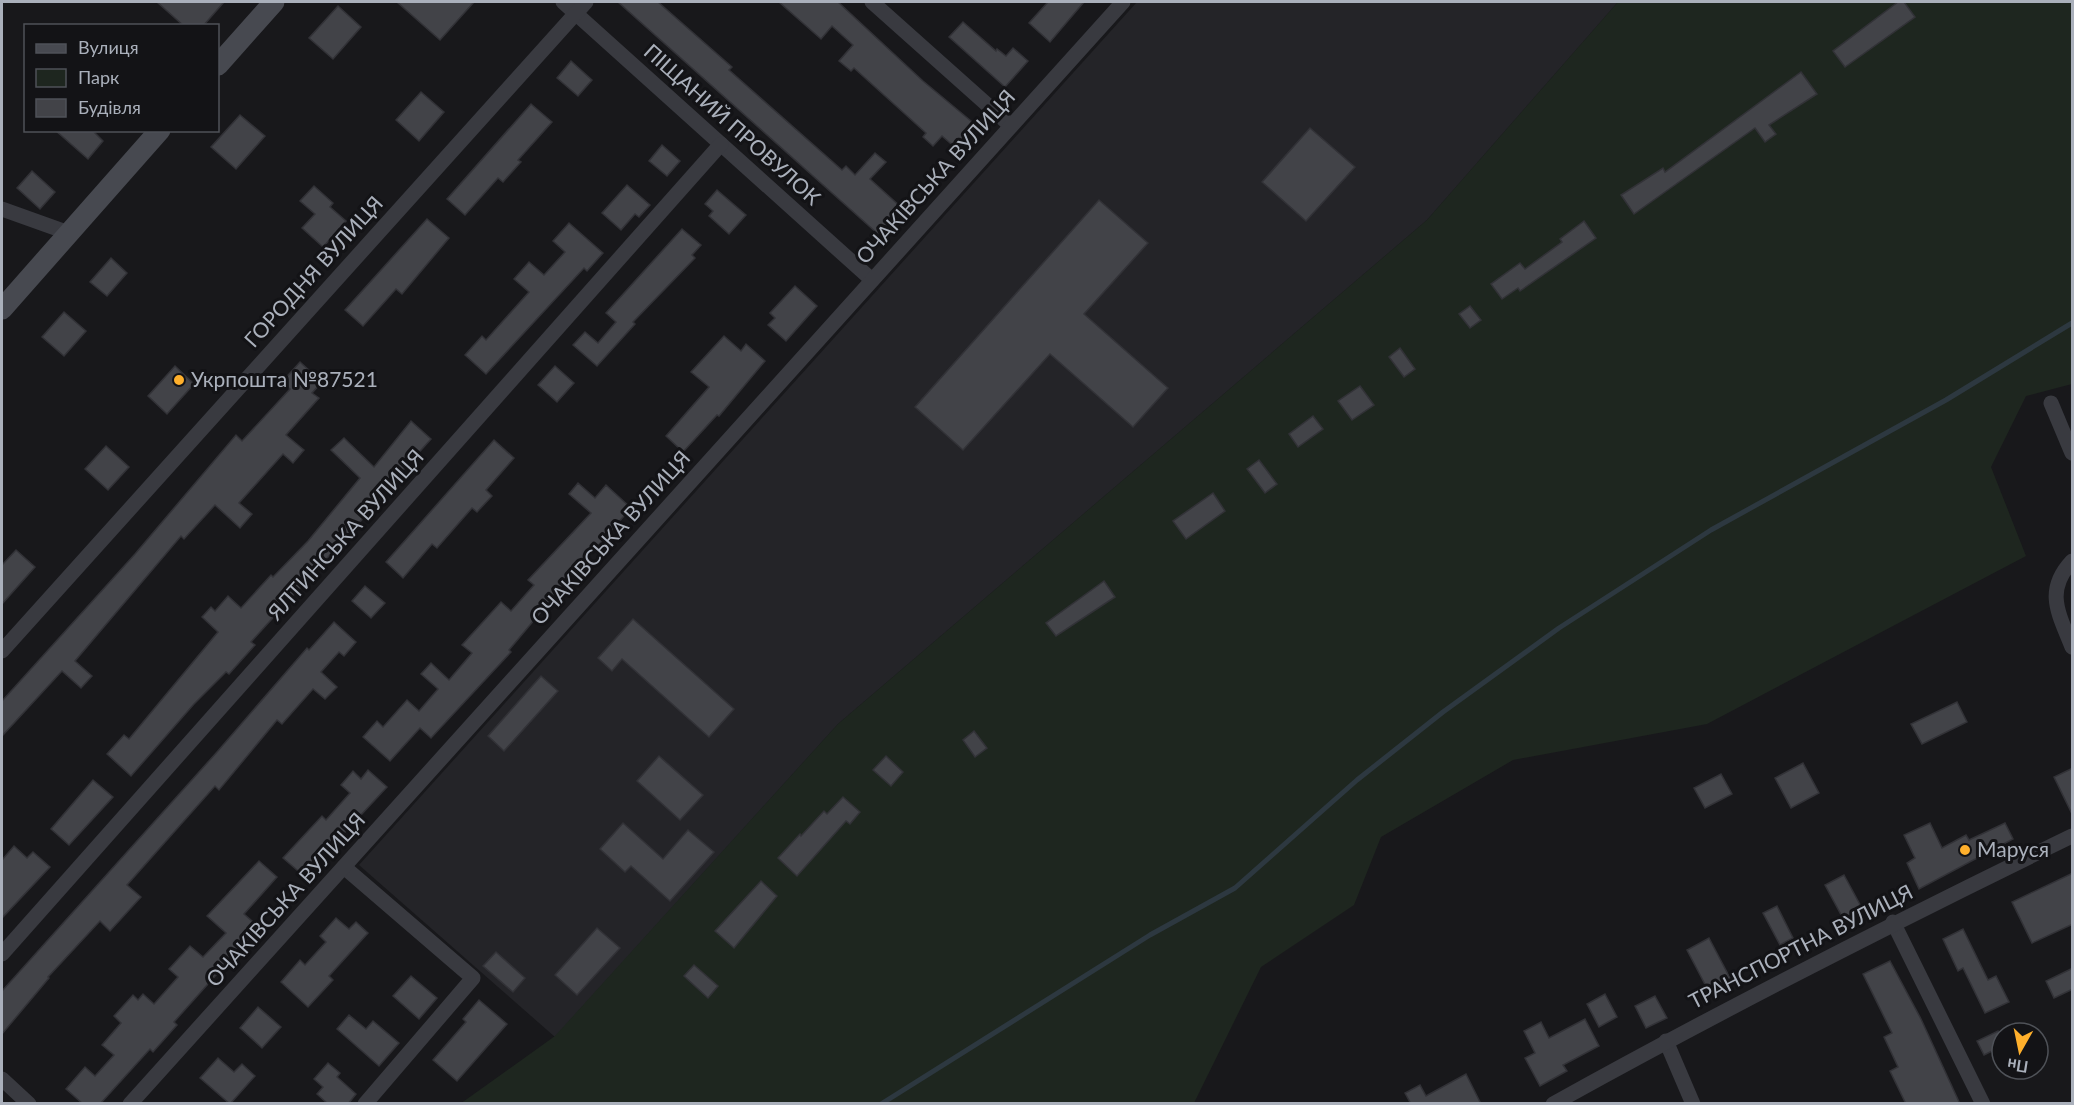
<svg xmlns="http://www.w3.org/2000/svg" width="2074" height="1105" font-family="Lato,sans-serif">
<style>
.built{fill:#242428}
.green{fill:#1e261f}
.lines{fill:none;stroke-linecap:round;stroke-linejoin:round}
.stream{stroke:#2d3840;stroke-width:5}
.building{fill:#424348;stroke:#323237;stroke-width:1.5}
.street{stroke:#393a40;stroke-width:15}
.secondary{stroke:#474950;stroke-width:21}
.poi-dot{fill:#ffb02c;stroke:#131316;stroke-width:2}
.labels{text-anchor:middle;stroke-width:6;stroke-linejoin:round;paint-order:stroke}
.street-label{font-size:21px;fill:#aab0bb;stroke:#131316}
.poi-label{font-size:21px;fill:#aab0bb;stroke:#131316;text-anchor:start}
</style>
<rect width="100%" height="100%" fill="#18181b"/>
<!-- built -->
<polygon class="built" points="1137,2 1618,2 1427,220 838,724 555,1037 359,865"/>
<!-- green -->
<polygon class="green" points="1618,2 2072,2 2072,384 2026,396 1991,467 2026,556 1707,724 1513,760 1381,837 1354,905 1261,967 1194,1103 460,1104 555,1036 838,724 1427,220"/>
<g class="lines">
<!-- stream -->
<polyline class="stream" points="881,1104 1150,935 1235,888 1357,780 1443,712 1559,628 1711,530 1946,400 2072,323"/>
</g>
<!-- building -->
<g class="building">
<polygon points="157,2 224,2 203,26 184,26"/>
<polygon points="397,2 474,2 440,40"/>
<polygon points="618,2 658,2 732,67 729,70 842,170 846,166 855,175 875,153 886,162 870,179 902,208 878,234"/>
<polygon points="779,2 838,2 923,81 977,126 957,149 942,136 933,146 923,137 926,133 905,114 854,68 851,71 839,61 853,45 832,26 821,39"/>
<polygon points="1048,2 1084,2 1050,42 1029,23"/>
<polygon points="1898,2 1904,2 1915,17 1845,67 1833,51"/>
<polygon points="338,6 361,27 333,59 309,38"/>
<polygon points="963,22 996,51 997,49 1006,56 1013,48 1028,61 1005,87 949,37"/>
<polygon points="571,61 592,80 578,96 557,78"/>
<polygon points="1801,72 1817,94 1769,125 1776,134 1765,142 1755,128 1634,214 1621,195 1663,168 1665,172"/>
<polygon points="421,92 444,112 419,141 396,120"/>
<polygon points="531,104 552,122 518,160 521,162 503,182 498,178 465,215 447,199"/>
<polygon points="240,115 265,136 236,169 211,147"/>
<polygon points="1310,128 1355,167 1306,221 1262,182"/>
<polygon points="55,130 92,130 103,141 88,159"/>
<polygon points="662,145 680,161 667,176 649,161"/>
<polygon points="32,171 55,192 40,209 17,188"/>
<polygon points="627,185 650,205 639,217 635,214 621,230 602,213"/>
<polygon points="314,186 333,203 330,207 346,221 323,247 302,228 315,214 300,201"/>
<polygon points="717,190 746,215 729,234 709,216 713,211 705,204"/>
<polygon points="1099,200 1148,243 1084,314 1168,388 1133,427 1050,354 963,450 915,407"/>
<polygon points="427,219 449,238 402,294 396,289 363,326 345,310"/>
<polygon points="1584,221 1596,238 1520,291 1518,288 1502,299 1491,284 1520,263 1525,269 1562,242 1560,239"/>
<polygon points="569,223 603,253 587,271 584,268 486,374 465,355 482,336 486,340 529,292 514,279 529,262 544,275 565,252 553,241"/>
<polygon points="682,229 701,245 692,255 695,258 633,322 635,324 597,366 573,345 585,332 598,343 616,322 606,313"/>
<polygon points="111,258 127,273 107,296 90,282"/>
<polygon points="795,286 817,306 786,341 768,325 775,318 770,313"/>
<polygon points="1470,306 1481,320 1470,328 1459,314"/>
<polygon points="64,312 86,331 64,356 42,337"/>
<polygon points="724,336 741,351 746,344 765,361 719,416 717,415 683,452 666,436 709,387 691,372"/>
<polygon points="1400,348 1415,369 1404,377 1389,357"/>
<polygon points="300,362 322,382 312,393 319,398 286,435 304,450 293,463 283,454 239,503 252,514 240,528 215,505 184,539 181,536 75,661 92,676 81,688 62,671 2,736 2,701 135,554 236,435 242,441 290,389 282,382"/>
<polygon points="175,366 194,384 167,414 148,396"/>
<polygon points="555,366 574,383 557,402 538,385"/>
<polygon points="1360,386 1374,405 1352,420 1338,401"/>
<polygon points="1313,416 1323,429 1298,447 1289,434"/>
<polygon points="411,421 431,439 395,479 397,481 251,642 255,645 229,674 226,672 194,704 131,776 107,754 124,735 129,739 218,632 202,617 211,607 215,611 228,596 241,608 271,575 273,577 308,541 360,478 331,450 344,438 374,467"/>
<polygon points="494,440 514,458 486,490 492,496 477,512 472,508 437,548 432,544 403,578 386,562"/>
<polygon points="106,446 129,467 108,490 85,469"/>
<polygon points="1259,460 1277,484 1265,493 1247,469"/>
<polygon points="578,483 595,498 606,485 631,508 566,582 509,650 511,652 431,738 420,728 390,761 363,737 377,721 383,727 407,700 419,711 438,689 421,674 431,663 449,680 472,653 462,645 501,602 511,611 534,585 528,580 591,513 569,494"/>
<polygon points="1213,493 1225,511 1186,539 1173,521"/>
<polygon points="16,550 35,567 2,604 2,565"/>
<polygon points="1104,581 1115,597 1056,636 1046,623"/>
<polygon points="365,586 385,603 371,618 352,601"/>
<polygon points="633,619 734,709 709,737 622,659 612,671 598,658"/>
<polygon points="334,622 356,642 344,656 339,652 321,672 337,687 325,699 313,689 282,724 277,720 219,790 215,786 127,885 141,897 110,931 100,921 48,977 49,978 2,1034 2,991 217,752 307,648 309,650"/>
<polygon points="541,676 558,691 504,751 488,736"/>
<polygon points="1957,702 1967,722 1922,744 1911,724"/>
<polygon points="974,731 987,748 975,757 963,740"/>
<polygon points="659,756 703,795 680,820 637,781"/>
<polygon points="886,756 903,772 891,786 873,770"/>
<polygon points="1803,763 1819,793 1791,808 1775,778"/>
<polygon points="2073,768 2073,816 2054,777"/>
<polygon points="368,770 387,787 304,876 283,858 322,816 326,820 350,793 341,785 353,771 361,779"/>
<polygon points="1721,774 1732,794 1705,808 1694,788"/>
<polygon points="93,780 113,797 69,845 51,829"/>
<polygon points="843,797 860,812 850,824 846,821 797,876 778,858 800,834 801,836 824,811 827,814"/>
<polygon points="623,823 663,859 688,830 714,852 670,901 631,866 625,872 600,849"/>
<polygon points="1930,823 1942,848 1966,835 1969,840 2005,823 2013,839 1919,889 1907,863 1915,858 1904,835"/>
<polygon points="14,846 27,858 33,852 50,867 2,918 2,860"/>
<polygon points="259,861 277,877 244,914 259,927 174,1022 177,1025 153,1052 150,1049 100,1104 83,1104 66,1089 85,1067 95,1076 114,1055 102,1045 121,1023 114,1016 133,995 138,1000 143,994 154,1004 178,977 169,969 190,946 203,957 226,933 207,916"/>
<polygon points="2073,873 2073,924 2032,943 2012,902"/>
<polygon points="1844,875 1864,912 1845,922 1825,885"/>
<polygon points="761,881 777,896 734,948 715,931"/>
<polygon points="1777,906 1793,938 1780,945 1763,913"/>
<polygon points="336,918 349,929 356,922 368,933 329,976 333,980 308,1007 281,982 300,960 305,965 326,942 320,936"/>
<polygon points="597,928 620,948 577,995 555,975"/>
<polygon points="1963,929 1988,980 1996,976 2009,1002 1985,1013 1963,968 1958,971 1943,939"/>
<polygon points="1709,938 1730,978 1708,990 1687,950"/>
<polygon points="496,952 525,978 513,992 483,966"/>
<polygon points="1890,961 1921,1019 1960,1104 1906,1104 1890,1071 1898,1067 1884,1037 1892,1033 1863,974"/>
<polygon points="694,965 718,986 708,998 684,976"/>
<polygon points="2073,968 2073,989 2054,998 2046,981"/>
<polygon points="411,976 437,998 419,1019 393,996"/>
<polygon points="1605,994 1617,1017 1599,1027 1587,1004"/>
<polygon points="1655,996 1667,1018 1646,1028 1635,1006"/>
<polygon points="479,1000 507,1024 457,1081 433,1060 466,1022 463,1019"/>
<polygon points="258,1007 281,1027 262,1048 240,1028"/>
<polygon points="349,1015 366,1029 373,1021 399,1043 379,1066 337,1029"/>
<polygon points="1585,1019 1599,1046 1563,1065 1567,1071 1540,1086 1525,1058 1535,1053 1524,1031 1541,1022 1549,1038"/>
<polygon points="1998,1031 2002,1046 1984,1055 1977,1041"/>
<polygon points="218,1058 234,1072 242,1064 255,1076 230,1104 200,1078"/>
<polygon points="328,1063 340,1073 337,1077 356,1094 348,1104 328,1104 317,1094 323,1087 314,1079"/>
<polygon points="1466,1074 1481,1104 1411,1104 1405,1093 1420,1085 1426,1096"/>
</g>
<g class="lines">
<!-- street -->
<g class="street">
<polyline points="563,2 872,280"/>
<polyline points="872,2 1011,126"/>
<polyline points="2,209 69,233"/>
<polyline points="2051,403 2072,453"/>
<path d="M2072,561C2044,591 2059,614 2072,647"/>
<polyline points="2,651 586,2"/>
<polyline points="344,867 473,978 365,1104"/>
<polyline points="1893,922 1983,1104"/>
<polyline points="2,954 721,144"/>
<polyline points="1666,1041 1693,1104"/>
<polyline points="2,1079 29,1104"/>
<polyline points="130,1104 1123,2"/>
<path d="M1553,1104C1724,1009 1897,921 2072,836"/>
</g>
<!-- secondary -->
<g class="secondary">
<polyline points="218,65 274,2"/>
<polyline points="2,309 160,130"/>
</g>
</g>
<!-- markers -->
<g class="poi-dot">
<circle cx="179" cy="380" r="6"/>
<circle cx="1965" cy="850" r="6"/>
</g>
<g class="labels">
<!-- street labels -->
<g class="street-label">
<text transform="translate(732 125) rotate(42)" y="7">ПІЩАНИЙ ПРОВУЛОК</text>
<text transform="translate(936 177) rotate(-48)" y="7">ОЧАКІВСЬКА ВУЛИЦЯ</text>
<text transform="translate(314 272) rotate(-48)" y="7">ГОРОДНЯ ВУЛИЦЯ</text>
<text transform="translate(346 535) rotate(-48)" y="7">ЯЛТИНСЬКА ВУЛИЦЯ</text>
<text transform="translate(611 538) rotate(-48)" y="7">ОЧАКІВСЬКА ВУЛИЦЯ</text>
<text transform="translate(286 900) rotate(-48)" y="7">ОЧАКІВСЬКА ВУЛИЦЯ</text>
<text transform="translate(1801 947) rotate(-27)" y="7">ТРАНСПОРТНА ВУЛИЦЯ</text>
</g>
<!-- poi labels -->
<g class="poi-label">
<text x="191" y="387">Укрпошта №87521</text>
<text x="1977" y="857">Маруся</text>
</g>
</g>
<!-- border -->
<rect width="2074" height="1105" fill="none" stroke="#aab0bb" stroke-width="6"/>
<!-- legend -->
<rect x="24" y="24" width="195" height="108" fill="#131316" stroke="#4f5258" stroke-width="1.5"/>
<rect x="36" y="44" width="30" height="9" fill="#474950" stroke="#4f5258" stroke-width="1.5"/>
<text x="78" y="54" font-size="18" fill="#aab0bb">Вулиця</text>
<rect x="36" y="69" width="30" height="18" fill="#1e261f" stroke="#4f5258" stroke-width="1.5"/>
<text x="78" y="84" font-size="18" fill="#aab0bb">Парк</text>
<rect x="36" y="99" width="30" height="18" fill="#424348" stroke="#4f5258" stroke-width="1.5"/>
<text x="78" y="114" font-size="18" fill="#aab0bb">Будівля</text>
<!-- north arrow -->
<g transform="translate(2020 1051) rotate(189)"><circle r="28" fill="#131316" stroke="#4f5258" stroke-width="1.5"/>
<path d="M0-4.5L10 22L0 15L-10 22Z" fill="#ffb02c"/>
<text y="-9" font-size="16" font-weight="bold" text-anchor="middle" fill="#aab0bb">Пн</text>
</g>
</svg>
